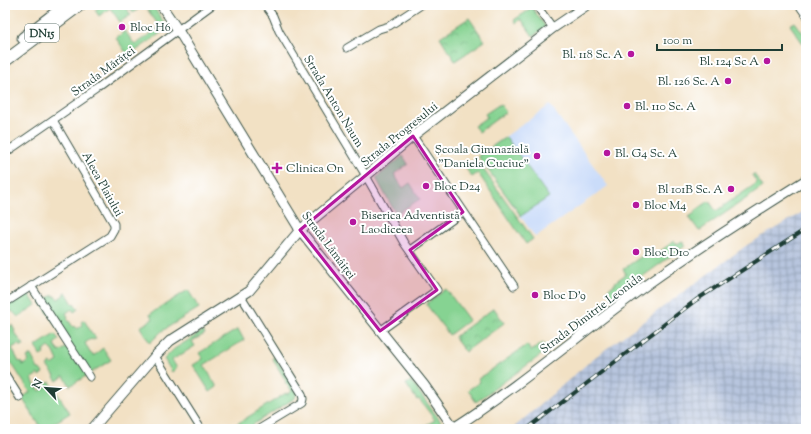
<svg xmlns="http://www.w3.org/2000/svg" width="811" height="434" font-family="'Sorts Mill Goudy',serif">
<style>
.built{fill:#cadcf9}
.industrial{fill:url(#industrial-grid)}
.grass{fill:#86d392;stroke:#528863}
.park{fill:url(#park-crowns);stroke:#528863}
.lines{fill:none;stroke-linecap:round;stroke-linejoin:round}
.street-casing{stroke:#3f564a;stroke-width:9}
.secondary-casing{stroke:#3f564a;stroke-width:11}
.primary-casing{stroke:#3f564a;stroke-width:13}
.street{stroke:#fff;stroke-width:7}
.secondary{stroke:#fff;stroke-width:9}
.primary{stroke:#fff;stroke-width:11}
.rail-casing{stroke:#1f3d34;stroke-width:4}
.rail{stroke:#fff;stroke-width:2.5;stroke-dasharray:8;stroke-linecap:butt}
.marked{fill:#b5179e;fill-opacity:0.2;stroke:#b5179e;stroke-width:3;stroke-linejoin:round}
.poi-dot{fill:#b5179e;stroke:#fff;stroke-width:1.5}
.labels{text-anchor:middle;stroke-width:4;stroke-linejoin:round;paint-order:stroke}
.shield{fill:#fff;stroke:#627771;stroke-width:1}
.shield-label{font-size:11px;font-weight:bold;fill:#1f3d34}
.poi-label{font-size:12px;fill:#1f3d34;stroke:#fff;text-anchor:start}
.street-label{font-size:12px;fill:#1f3d34;stroke:#fff}
</style>
<defs>
<pattern id="industrial-grid" width="8" height="8" patternUnits="userSpaceOnUse"><rect width="8" height="8" fill="#b7c5de"/><path d="M0 4h8M4 0v8" fill="none" stroke="#94a1b5"/></pattern>
<pattern id="park-crowns" width="20" height="18" patternUnits="userSpaceOnUse"><rect width="20" height="18" fill="#86d392"/><path d="M2 6a3 3 0 1 1 6 0M12 15a3 3 0 1 1 6 0" fill="none" stroke="#6dac78"/></pattern>
</defs>
<rect width="100%" height="100%" fill="#fff"/>
<filter id="ink" filterUnits="userSpaceOnUse"><feTurbulence type="fractalNoise" baseFrequency=".025" numOctaves="2"/><feDisplacementMap in="SourceGraphic" scale="8" xChannelSelector="R" yChannelSelector="G"/><feConvolveMatrix kernelMatrix="1 2 1 2 8 2 1 2 1" color-interpolation-filters="sRGB"/></filter>
<filter id="wash" filterUnits="userSpaceOnUse"><feTurbulence type="fractalNoise" baseFrequency=".012" numOctaves="4" result="noise"/><feDisplacementMap in="SourceGraphic" scale="16" xChannelSelector="R" yChannelSelector="G"/><feGaussianBlur stdDeviation="0.9" result="paint"/><feColorMatrix in="noise" values="0 0 0 0 0 0 0 0 0 0 0 0 0 0 0 0 0 1.4 0 .05"/><feComposite in="paint" operator="in"/></filter>
<g filter="url(#wash)">
<rect width="100%" height="100%" fill="#f2e1c4"/>
<!-- built -->
<polygon class="built" points="550,105 608,186 535,237 478,156"/>
<!-- industrial -->
<polygon class="industrial" points="806,210 806,429 512,429 595,357 747,245"/>
<!-- grass -->
<g class="grass">
<polygon points="102,5 124,5 131,15 120,22 110,8 99,16 95,10"/>
<polygon points="128,5 152,5 166,25 165,30 130,55 127,54 116,38 125,31 135,45 160,27 144,5 133,13"/>
<polygon points="526,5 530,5 545,26 544,28 533,36 521,19 516,23 514,20 529,10"/>
<polygon points="795,22 806,37 806,43 804,45 790,25"/>
<polygon points="500,104 506,112 479,132 474,126 487,117 485,114"/>
<polygon points="506,137 549,197 521,216 478,156"/>
<polygon points="403,156 408,164 394,174 403,188 410,183 420,199 396,214 376,178"/>
<polygon points="476,159 533,239 526,244 478,173 472,177 464,166"/>
<polygon points="754,174 763,187 699,231 689,217 696,212 695,211 709,201 716,211 757,183 752,175"/>
<polygon points="674,241 677,244 682,241 685,246 614,297 611,297 607,290 616,283 615,282 626,274 623,269 651,250 655,255"/>
<polygon points="446,289 469,320 449,335 426,304"/>
<polygon points="188,290 199,308 162,331 150,343 140,327 153,319 150,314"/>
<polygon points="66,292 73,304 74,303 78,309 74,312 72,309 66,313 68,317 67,318 73,327 74,326 77,329 83,325 81,322 84,320 91,332 96,338 93,340 91,339 85,343 90,353 91,353 93,356 99,352 99,351 103,348 111,360 70,386 64,376 57,381 54,377 55,376 47,366 51,363 52,365 58,361 53,350 52,350 49,347 43,352 44,354 40,356 36,346 55,334 59,340 54,344 59,352 69,346 41,302 53,295 58,299 64,295 63,294"/>
<polygon points="28,293 36,305 18,317 12,311 5,315 5,317 5,308"/>
<polygon points="12,325 15,331 14,332 24,345 20,347 19,344 12,348 19,362 20,361 23,365 29,361 27,357 31,355 38,369 40,369 43,373 39,376 38,374 32,378 36,388 38,388 40,391 46,387 45,385 50,382 70,413 45,429 42,429 22,398 30,392 5,353 5,334 10,331 8,328"/>
<polygon points="238,329 244,340 204,365 217,387 210,392 193,365 203,359 199,353"/>
<polygon points="203,331 205,334 192,341 195,346 172,360 177,368 172,372 164,359 174,349"/>
<polygon points="543,343 548,350 476,402 468,390 480,382 478,379 527,345 531,351"/>
<polygon points="275,357 297,392 295,398 246,429 229,429 286,393 287,395 292,391 285,382 286,381 272,358"/>
<path d="M411,381L439,419L441,422C436,430 428,429 419,429L435,420L419,399L417,400L406,384Z"/>
</g>
<!-- park -->
<g class="park">
<polygon points="469,18 485,41 455,61 440,37"/>
<polygon points="494,308 504,323 465,352 454,337"/>
</g>
</g>
<g filter="url(#ink)">
<g class="lines">
<defs>
<g id="street">
<polyline points="265,5 273,16 279,31 366,176 404,243 437,290 380,331"/>
<polyline points="536,5 553,28"/>
<polyline points="799,5 806,15"/>
<polyline points="347,48 379,29 389,26 421,5"/>
<polyline points="413,136 514,286"/>
<polyline points="5,153 96,90 212,5"/>
<polyline points="410,250 463,212"/>
<polyline points="31,286 90,377"/>
<polyline points="241,296 302,394 303,399 302,403 259,429"/>
<polyline points="5,303 110,236 114,229 114,224 53,120"/>
<polyline points="155,356 201,429"/>
<polyline points="5,374 20,398"/>
</g>
<g id="secondary">
<polyline points="161,5 178,30 300,230 424,385 454,428"/>
<polyline points="92,429 155,356 170,341 241,296 249,291 300,230 366,176 413,136 553,28 587,5"/>
<path d="M452,429C521,385 583,331 649,283C700,247 753,213 806,180"/>
</g>
<g id="primary">
<polyline points="23,38 66,5"/>
<polyline points="5,61 80,5"/>
</g>
</defs>
<!-- street casing -->
<use href="#street" class="street-casing"/>
<!-- secondary casing -->
<use href="#secondary" class="secondary-casing"/>
<!-- primary casing -->
<use href="#primary" class="primary-casing"/>
<!-- street -->
<use href="#street" class="street"/>
<!-- secondary -->
<use href="#secondary" class="secondary"/>
<!-- primary -->
<use href="#primary" class="primary"/>
<defs>
<polyline id="rail" points="527,429 696,300 806,229"/>
</defs>
<!-- rail casing -->
<use href="#rail" class="rail-casing"/>
<!-- rail -->
<use href="#rail" class="rail"/>
</g>
</g>
<!-- marked area -->
<path class="marked" d="M413,136L463,212L410,250L437,290L380,331L300,230Z"/>
<!-- markers -->
<g class="poi-dot">
<circle cx="122" cy="27" r="4"/>
<circle cx="631" cy="54" r="4"/>
<circle cx="767" cy="61" r="4"/>
<circle cx="728" cy="81" r="4"/>
<circle cx="627" cy="106" r="4"/>
<circle cx="607" cy="153" r="4"/>
<circle cx="537" cy="156" r="4"/>
<path d="M275 162h4v4h4v4h-4v4h-4v-4h-4v-4h4z"/>
<circle cx="426" cy="186" r="4"/>
<circle cx="731" cy="189" r="4"/>
<circle cx="636" cy="205" r="4"/>
<circle cx="353" cy="222" r="4"/>
<circle cx="636" cy="252" r="4"/>
<circle cx="535" cy="295" r="4"/>
</g>
<g class="labels">
<!-- shield labels -->
<rect class="shield" x="25" y="24" width="34" height="18" rx="3"/>
<g class="shield-label">
<text x="42" y="37">DN15</text>
</g>
<!-- poi labels -->
<g class="poi-label">
<text x="130" y="31">Bloc H6</text>
<text x="623" y="58" text-anchor="end">Bl. 118 Sc. A</text>
<text x="759" y="65" text-anchor="end">Bl. 124 Sc A</text>
<text x="720" y="85" text-anchor="end">Bl. 126 Sc. A</text>
<text x="635" y="110">Bl. 110 Sc. A</text>
<text x="529" y="153" text-anchor="end">Școala Gimnazială<tspan x="529" dy="14">"Daniela Cuciuc"</tspan></text>
<text x="615" y="157">Bl. G4 Sc. A</text>
<text x="286" y="172">Clinica On</text>
<text x="434" y="190">Bloc D24</text>
<text x="723" y="193" text-anchor="end">Bl 101B Sc. A</text>
<text x="644" y="209">Bloc M4</text>
<text x="361" y="219">Biserica Adventistă<tspan x="361" dy="14">Laodiceea</tspan></text>
<text x="644" y="256">Bloc D10</text>
<text x="543" y="299">Bloc D'9</text>
</g>
<!-- street labels -->
<g class="street-label">
<text transform="translate(103 71) rotate(-36)" y="4">Strada Mărăței</text>
<text transform="translate(334 101) rotate(59)" y="4">Strada Anton Naum</text>
<text transform="translate(399 134) rotate(-39)" y="4">Strada Progresului</text>
<text transform="translate(103 184) rotate(61)" y="4">Aleea Plaiului</text>
<text transform="translate(329 245) rotate(53)" y="4">Strada Lămâiței</text>
<text transform="translate(591 313) rotate(-37)" y="4">Strada Dimitrie Leonida</text>
</g>
</g>
<!-- margin -->
<rect width="811" height="434" fill="none" stroke="#fff" stroke-width="20"/>
<!-- north arrow -->
<g transform="translate(46 388) rotate(296)" stroke="#ffffff" stroke-width="3" paint-order="stroke">
<path d="M0-3L7 15L0 10L-7 15Z" fill="#1f3d34"/>
<text y="-6" font-size="11" font-weight="bold" text-anchor="middle" fill="#1f3d34">N</text>
</g>
<!-- scale -->
<path d="M657 44v6h125v-6" fill="none" stroke="#1f3d34" stroke-width="2"/>
<text x="663" y="44" font-size="12" fill="#1f3d34" stroke="#ffffff" stroke-width="3" paint-order="stroke">100 m</text>
</svg>
